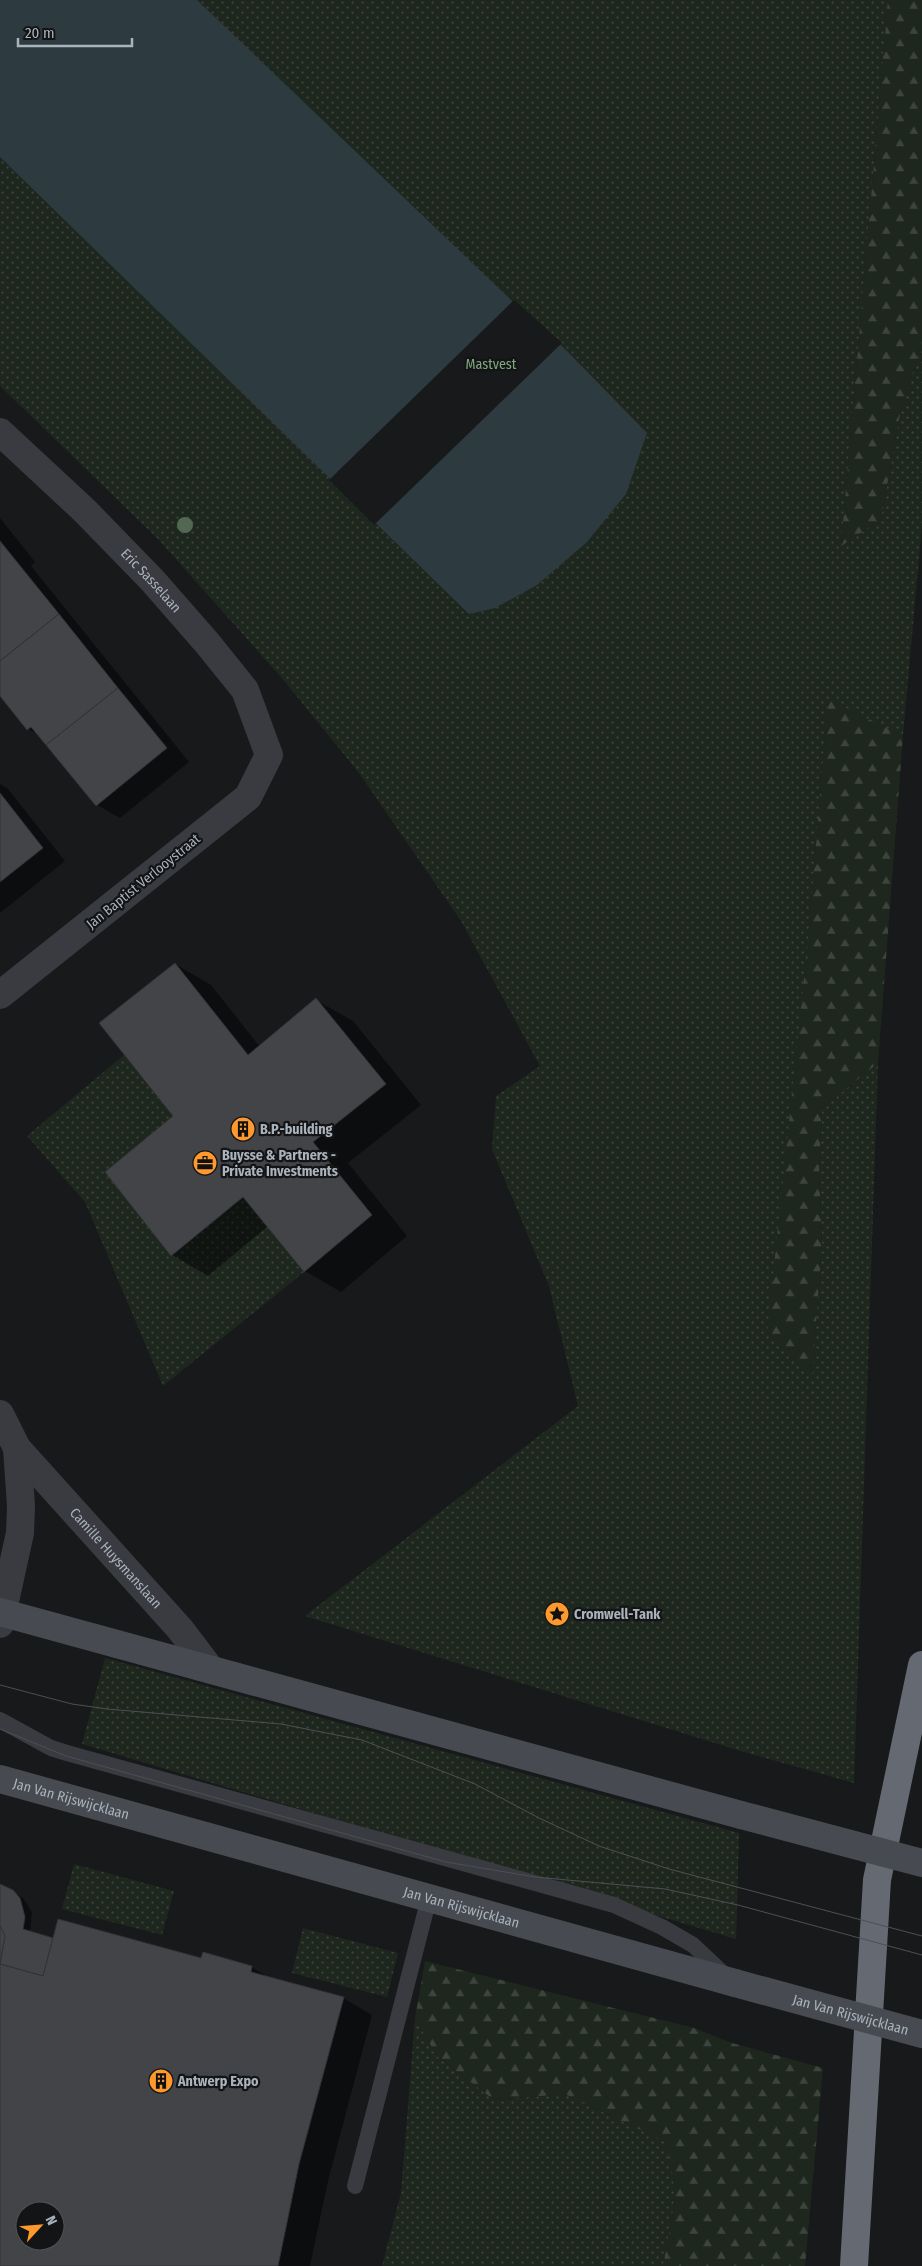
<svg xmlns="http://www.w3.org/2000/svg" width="922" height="2266" font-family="'Fira Sans Condensed',sans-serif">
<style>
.grass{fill:url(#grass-dots)}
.forest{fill:url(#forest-firs)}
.water{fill:#2d3b41}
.pier{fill:#18191b}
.shadow{fill:#0007;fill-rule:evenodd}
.building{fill:#424448;stroke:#323337;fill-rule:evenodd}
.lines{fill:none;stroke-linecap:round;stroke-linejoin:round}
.service{stroke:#393b40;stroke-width:16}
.minor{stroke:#393b40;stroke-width:28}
.tertiary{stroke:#393b40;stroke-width:28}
.secondary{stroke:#474b51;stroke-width:28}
.motorway{stroke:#656a72;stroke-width:28}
.tram{stroke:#4c5056;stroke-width:1}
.secondary-bridge{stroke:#474b51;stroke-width:28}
.tree{fill:#536852}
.labels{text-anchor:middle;stroke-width:4.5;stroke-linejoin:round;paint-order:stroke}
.park-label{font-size:14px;fill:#83a87f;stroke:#131416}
.street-label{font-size:14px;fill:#aab2bc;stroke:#131416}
.poi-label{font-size:14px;font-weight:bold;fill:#aab2bc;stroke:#131416;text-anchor:start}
</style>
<defs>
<pattern id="grass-dots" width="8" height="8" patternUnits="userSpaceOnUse" patternTransform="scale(1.25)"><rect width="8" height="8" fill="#1e271e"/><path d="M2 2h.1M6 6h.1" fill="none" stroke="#3c443d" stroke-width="1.8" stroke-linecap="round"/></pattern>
<pattern id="forest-firs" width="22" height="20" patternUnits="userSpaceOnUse" patternTransform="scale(1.25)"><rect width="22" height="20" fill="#1e271e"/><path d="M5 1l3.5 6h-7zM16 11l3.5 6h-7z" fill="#3c443d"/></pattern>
</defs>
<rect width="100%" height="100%" fill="#18191b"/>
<!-- grass -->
<g class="grass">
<polygon points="0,0 888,0 841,545 881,519 899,419 922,340 922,524 903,736 828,700 809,930 812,1377 822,1242 819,1173 822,1108 878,1063 854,1783 744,1752 305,1616 578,1406 549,1286 492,1149 496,1096 540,1066 461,921 359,773 281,677 158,539 0,386"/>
<polygon points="124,1055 173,1116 171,1256 243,1197 304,1272 163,1386 85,1202 27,1136"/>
<polygon points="105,1658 739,1833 736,1939 82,1744"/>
<polygon points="74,1864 174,1891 162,1935 62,1909"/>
<polygon points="303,1928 398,1953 387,1997 292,1973"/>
<path d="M415,2018L437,2056L494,2100L565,2094L664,2141C682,2189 672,2217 663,2266H382L401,2193Z"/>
</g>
<!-- forest -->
<g class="forest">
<polygon points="888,0 922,0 922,340 899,419 881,519 841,546"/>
<polygon points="828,699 903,736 878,1063 822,1108 819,1173 822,1242 812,1377 767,1333 809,930"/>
<path d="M425,1961L694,2028L732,2043L823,2068L805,2266H663C672,2218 682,2189 664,2141L565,2094L494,2100L437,2056L415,2018Z"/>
</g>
<!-- water -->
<polygon class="water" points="0,0 197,0 511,300 566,350 647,433 626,494 587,542 537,585 495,608 469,614 0,157"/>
<!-- pier -->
<polygon class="pier" points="514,300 562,343 374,525 329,480"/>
<!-- shadow -->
<g class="shadow">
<polygon points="0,518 35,562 31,566 189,762 120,818 97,805 39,735 28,729 0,694"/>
<polygon points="0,784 8,789 65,861 0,913"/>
<polygon points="175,964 211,985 260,1047 316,1000 353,1021 421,1105 348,1163 407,1236 341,1292 305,1271 268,1226 208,1276 172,1255"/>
<path d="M0,1886L7,1888L23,1898L32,1912L30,1933L53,1939L251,1967L272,1979L343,1998L372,2015L328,2181L310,2266H0ZM25,2211H55V2241H25Z"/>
</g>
<!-- building -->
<g class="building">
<polygon points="0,541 59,614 0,661"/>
<polygon points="59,614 118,688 46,745 31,727 27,730 0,696 0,661"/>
<polygon points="118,688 167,748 96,806 46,745"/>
<polygon points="0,793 43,848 0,882"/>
<polygon points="175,963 248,1055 316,998 386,1084 313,1142 372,1215 304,1272 243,1197 171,1256 105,1172 173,1116 99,1023"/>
<polygon points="0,1884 13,1890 20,1898 25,1917 23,1929 53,1938 43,1976 0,1964 5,1936 0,1926"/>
<path d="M58,1919L201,1958L203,1952L252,1966L251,1972L344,1997L299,2164L278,2266H0V1964L43,1976ZM25,2211H55V2241H25Z"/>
<polygon points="0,1926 5,1936 0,1963"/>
</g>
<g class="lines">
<!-- service -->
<g class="service">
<polyline points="0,1720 51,1748 67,1753 614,1905 662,1927 693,1945 727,1977"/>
<polyline points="355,2186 429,1898"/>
</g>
<!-- minor -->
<path class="minor" id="s1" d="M0,432L85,511L153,581L208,644L245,690L269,755L248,797L0,995"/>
<!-- tertiary -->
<g class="tertiary">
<path id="s2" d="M0,1414L17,1448L180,1629L211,1670"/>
<polyline points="0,1624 20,1533 21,1506 17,1448"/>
</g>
<!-- secondary -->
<g class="secondary">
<polyline points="0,1612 741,1815"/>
<path id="s3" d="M0,1779L735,1983"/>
</g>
<!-- motorway -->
<polyline class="motorway" points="854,2266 877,1880 922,1665"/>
<!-- tram -->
<g class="tram">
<polyline points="0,1685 72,1704 107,1709 281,1724 362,1740 475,1784 539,1818 599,1846 669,1869 922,1936"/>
<polyline points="0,1729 66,1756 446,1862 535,1877 665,1889 738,1905 922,1955"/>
</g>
<!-- secondary-bridge -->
<g class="secondary-bridge">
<polyline points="741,1815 922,1863"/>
<path id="s4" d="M735,1983L922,2034"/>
</g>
</g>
<!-- trees -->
<circle class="tree" cx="185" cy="525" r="8"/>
<!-- icons -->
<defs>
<symbol id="building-disc" viewBox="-11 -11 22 22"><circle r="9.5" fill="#ff992d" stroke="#131416"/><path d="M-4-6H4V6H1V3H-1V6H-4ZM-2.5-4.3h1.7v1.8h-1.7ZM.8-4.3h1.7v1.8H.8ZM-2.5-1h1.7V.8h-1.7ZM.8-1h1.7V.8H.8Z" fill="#111"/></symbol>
<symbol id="office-disc" viewBox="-11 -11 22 22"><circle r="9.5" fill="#ff992d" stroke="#131416"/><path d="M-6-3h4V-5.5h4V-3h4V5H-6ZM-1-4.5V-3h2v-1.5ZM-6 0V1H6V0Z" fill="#111"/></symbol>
<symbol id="sight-disc" viewBox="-11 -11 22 22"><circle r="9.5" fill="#ff992d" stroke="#131416"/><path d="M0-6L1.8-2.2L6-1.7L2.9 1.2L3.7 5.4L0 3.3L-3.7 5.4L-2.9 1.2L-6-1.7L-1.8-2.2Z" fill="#111"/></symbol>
</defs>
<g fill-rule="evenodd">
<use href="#building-disc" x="229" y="1115" width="28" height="28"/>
<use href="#office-disc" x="191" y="1149" width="28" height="28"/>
<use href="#sight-disc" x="543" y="1600" width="28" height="28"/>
<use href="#building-disc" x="147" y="2067" width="28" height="28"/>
</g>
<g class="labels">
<!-- park labels -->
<g class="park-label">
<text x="491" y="369">Mastvest</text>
</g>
<!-- street labels -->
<g class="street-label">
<text dy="5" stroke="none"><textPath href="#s1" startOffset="212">Eric Sasselaan</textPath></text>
<text transform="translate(143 881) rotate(-39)" y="5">Jan Baptist Verlooystraat</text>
<text dy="5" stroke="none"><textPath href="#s2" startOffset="186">Camille Huysmanslaan</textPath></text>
<text dy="5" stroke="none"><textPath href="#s3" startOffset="74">Jan Van Rijswijcklaan</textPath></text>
<text dy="5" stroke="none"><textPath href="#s3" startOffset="479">Jan Van Rijswijcklaan</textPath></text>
<text dy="5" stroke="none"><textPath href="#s4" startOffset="120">Jan Van Rijswijcklaan</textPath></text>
</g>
<!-- poi labels -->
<g class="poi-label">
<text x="260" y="1134">B.P.-building</text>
<text x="222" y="1160">Buysse &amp; Partners -<tspan x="222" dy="16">Private Investments</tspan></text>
<text x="574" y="1619">Cromwell-Tank</text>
<text x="178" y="2086">Antwerp Expo</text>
</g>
</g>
<!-- north arrow -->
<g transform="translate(40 2226) rotate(64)"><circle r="24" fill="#131416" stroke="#4f5358"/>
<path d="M0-4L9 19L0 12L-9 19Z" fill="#ff992d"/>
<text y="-8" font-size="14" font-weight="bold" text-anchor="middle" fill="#aab2bc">N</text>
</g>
<!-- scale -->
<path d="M18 38v8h114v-8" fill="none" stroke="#aab2bc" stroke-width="2.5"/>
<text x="25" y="38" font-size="15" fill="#aab2bc" stroke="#131416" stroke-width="4" paint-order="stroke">20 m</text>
</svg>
